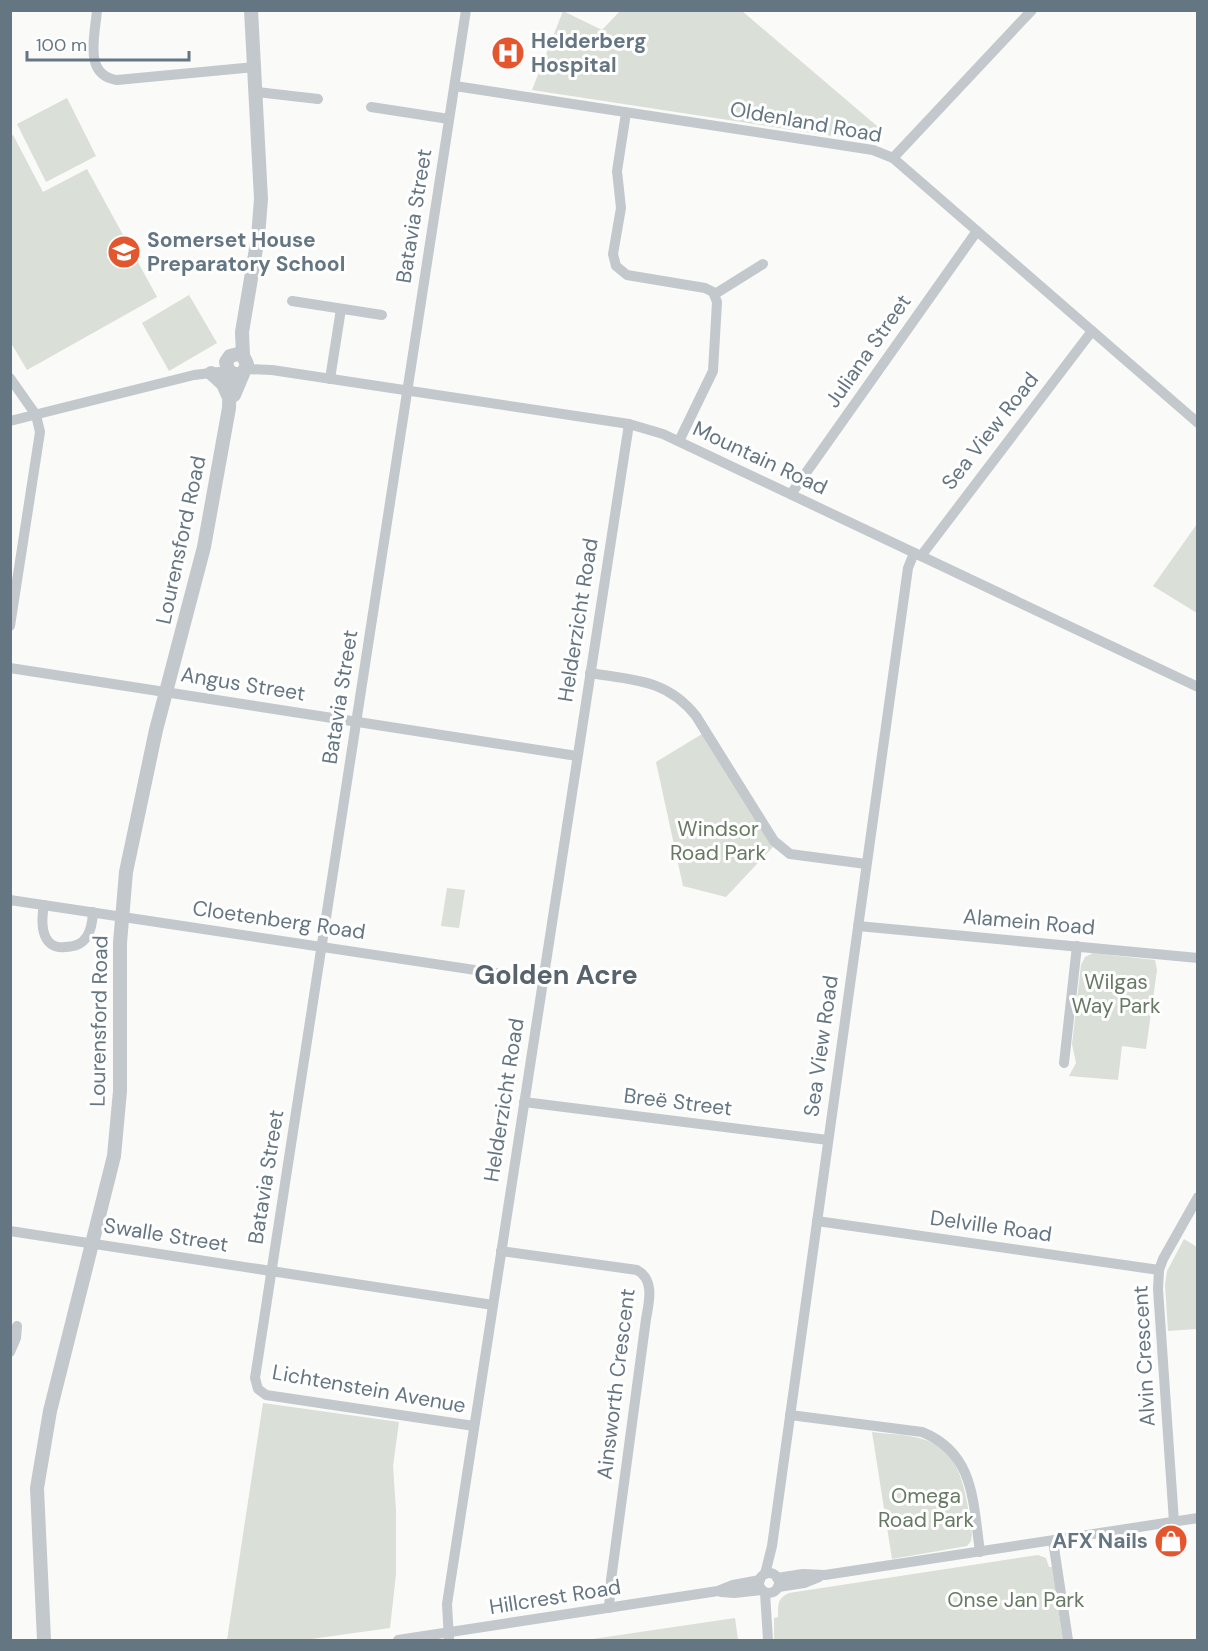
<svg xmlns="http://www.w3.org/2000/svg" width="1208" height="1651" font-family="'DM Sans',sans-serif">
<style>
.green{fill:#dadfd7}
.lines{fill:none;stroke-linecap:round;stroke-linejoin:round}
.minor{stroke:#c3c8cc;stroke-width:10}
.tertiary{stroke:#c3c8cc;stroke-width:14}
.labels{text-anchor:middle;stroke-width:6;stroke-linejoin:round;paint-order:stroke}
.poi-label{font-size:21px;font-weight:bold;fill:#657683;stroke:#fff;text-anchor:start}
.street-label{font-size:21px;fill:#657683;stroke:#fff}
.park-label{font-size:21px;fill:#687a64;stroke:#fff}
.district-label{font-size:27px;font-weight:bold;fill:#57646e;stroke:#fff}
</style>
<rect width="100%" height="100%" fill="#fafaf8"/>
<!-- green -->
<g class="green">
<polygon points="563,11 602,30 620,11 742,11 884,132 879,143 532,90"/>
<polygon points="67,98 96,156 46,182 17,124"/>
<polygon points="13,135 43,192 87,169 157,297 27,370 11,343 10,136"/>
<polygon points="189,295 217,343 169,371 142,323"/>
<polygon points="1197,524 1197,613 1153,586"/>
<polygon points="702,734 773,847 726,897 683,886 656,762"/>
<polygon points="447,888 465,890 459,928 441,926"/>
<polygon points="1093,953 1155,960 1157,970 1146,1049 1122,1046 1118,1080 1069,1076 1076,1063 1072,1044 1081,965 1085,957"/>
<polygon points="1184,1239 1197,1247 1197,1329 1168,1331 1165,1285 1167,1271"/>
<polygon points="263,1403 399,1422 393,1466 396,1511 396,1574 390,1628 304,1640 227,1640"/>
<path d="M872,1432C887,1434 904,1434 919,1438C964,1448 966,1497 972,1534L971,1541L967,1546L892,1559Z"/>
<path d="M1038,1555L1046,1558L1049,1567H1052L1063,1640H774V1618L778,1617C778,1606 777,1598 789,1593Z"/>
<polygon points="735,1618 738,1640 586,1640"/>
</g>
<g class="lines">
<!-- minor -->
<g class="minor">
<path d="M97,10C95,36 83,75 117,80L255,67"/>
<polyline points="466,10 255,1378 258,1389 266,1395 474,1426"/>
<polyline points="455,86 873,150 893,158 1198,423"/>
<polyline points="257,92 318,99"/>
<polyline points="371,107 449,119"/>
<polyline points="626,113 617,171 621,208 613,254 616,266 627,275 705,288 713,292 717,302 713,371 679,441"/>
<polyline points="893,158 1032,10"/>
<polyline points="715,294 763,264"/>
<polyline points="292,301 382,315"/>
<polyline points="246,369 272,370 629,424 663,434 1198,687"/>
<polyline points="10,378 36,415 40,432 10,626"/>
<polyline points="330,379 341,309"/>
<polyline points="10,421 194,375 219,372"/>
<polyline points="791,494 977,231"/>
<polyline points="921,556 1092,331"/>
<polyline points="10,668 577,756"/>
<path d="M590,673C633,680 667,679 696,716L774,841L790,854L866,864"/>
<polyline points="10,900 542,980"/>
<path d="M44,905C42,916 41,932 48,941C52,946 59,948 65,947C87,947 92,931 93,912"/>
<polyline points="858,926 1198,958"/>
<polyline points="1064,1063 1077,946"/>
<polyline points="524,1102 828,1140"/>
<polyline points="817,1221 1159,1270"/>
<polyline points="10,1231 493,1305"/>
<path d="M501,1251L637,1270C655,1280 649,1302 646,1319L611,1580L609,1608"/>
<polyline points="10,1352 16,1338 17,1326"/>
<path d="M790,1415L922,1432C975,1453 973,1503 980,1552"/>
<polyline points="1174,1522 1158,1289 1159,1270 1163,1259 1198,1197"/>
<polyline points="1053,1541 1068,1640"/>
<circle cx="769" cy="1583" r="10"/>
<polyline points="765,1574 772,1546 908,568 914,553"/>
<polyline points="777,1578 803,1574 825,1575 1198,1518"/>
<polyline points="778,1587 804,1583 819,1577"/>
<polyline points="721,1592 734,1593 762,1590"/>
<polyline points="765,1593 768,1640"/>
<polyline points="398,1640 718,1591 733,1585 760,1580"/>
<polyline points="449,1640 447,1604 629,424"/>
</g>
<!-- tertiary -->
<g class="tertiary">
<polyline points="243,356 242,332 258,237 261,199 251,10"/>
<polyline points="211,373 223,384 228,395"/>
<polyline points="234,395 247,364 243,356 238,354 230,356 226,362 228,370 234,374 241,374"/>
<polyline points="44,1640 37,1488 50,1411 114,1156 120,1091 120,943 126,872 156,730 204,547 229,408 230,373"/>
</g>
</g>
<!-- icons -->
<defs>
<symbol id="hospital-disc" viewBox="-11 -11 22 22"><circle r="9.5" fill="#e4572e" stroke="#fff"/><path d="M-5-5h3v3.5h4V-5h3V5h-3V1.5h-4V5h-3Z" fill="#fff"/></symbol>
<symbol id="school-disc" viewBox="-11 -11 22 22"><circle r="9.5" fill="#e4572e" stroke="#fff"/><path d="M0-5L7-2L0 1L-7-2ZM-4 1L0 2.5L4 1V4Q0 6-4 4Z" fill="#fff"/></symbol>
<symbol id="shop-disc" viewBox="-11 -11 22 22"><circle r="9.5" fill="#e4572e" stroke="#fff"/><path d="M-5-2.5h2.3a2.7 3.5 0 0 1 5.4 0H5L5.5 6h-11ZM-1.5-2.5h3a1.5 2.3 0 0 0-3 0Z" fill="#fff"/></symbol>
</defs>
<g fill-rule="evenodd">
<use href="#hospital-disc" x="489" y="34" width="38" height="38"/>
<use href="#school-disc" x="105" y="233" width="38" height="38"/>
<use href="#shop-disc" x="1152" y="1522" width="38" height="38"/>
</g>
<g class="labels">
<!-- poi labels -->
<g class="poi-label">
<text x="531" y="48">Helderberg<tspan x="531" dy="24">Hospital</tspan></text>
<text x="147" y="247">Somerset House<tspan x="147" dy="24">Preparatory School</tspan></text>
<text x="1148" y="1548" text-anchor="end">AFX Nails</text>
</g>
<!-- street labels -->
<g class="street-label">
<text transform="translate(806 122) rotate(10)" y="7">Oldenland Road</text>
<text transform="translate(414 216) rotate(-81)" y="7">Batavia Street</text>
<text transform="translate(868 351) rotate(-55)" y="7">Juliana Street</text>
<text transform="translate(990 431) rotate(-52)" y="7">Sea View Road</text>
<text transform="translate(760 458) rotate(25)" y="7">Mountain Road</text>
<text transform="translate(181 540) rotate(-78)" y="7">Lourensford Road</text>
<text transform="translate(578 620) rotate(-81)" y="7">Helderzicht Road</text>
<text transform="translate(243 684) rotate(9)" y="7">Angus Street</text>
<text transform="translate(340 697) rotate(-81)" y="7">Batavia Street</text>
<text transform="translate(279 920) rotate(8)" y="7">Cloetenberg Road</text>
<text transform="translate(1029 922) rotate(5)" y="7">Alamein Road</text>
<text transform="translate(99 1021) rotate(-89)" y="7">Lourensford Road</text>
<text transform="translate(821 1046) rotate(-82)" y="7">Sea View Road</text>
<text transform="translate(504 1100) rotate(-81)" y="7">Helderzicht Road</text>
<text transform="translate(678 1102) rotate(7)" y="7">Breë Street</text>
<text transform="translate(266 1177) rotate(-81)" y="7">Batavia Street</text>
<text transform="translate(991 1226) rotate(8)" y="7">Delville Road</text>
<text transform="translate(166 1235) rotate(9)" y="7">Swalle Street</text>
<text transform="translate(1144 1356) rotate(-93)" y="7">Alvin Crescent</text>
<text transform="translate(616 1384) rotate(-83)" y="7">Ainsworth Crescent</text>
<text transform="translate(369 1389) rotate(10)" y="7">Lichtenstein Avenue</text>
<text transform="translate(555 1597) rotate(-9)" y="7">Hillcrest Road</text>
</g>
<!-- park labels -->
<g class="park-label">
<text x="718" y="836">Windsor<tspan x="718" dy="24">Road Park</tspan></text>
<text x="1116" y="989">Wilgas<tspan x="1116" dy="24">Way Park</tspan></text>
<text x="926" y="1503">Omega<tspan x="926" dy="24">Road Park</tspan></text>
<text x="1016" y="1607">Onse Jan Park</text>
</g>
<!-- district labels -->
<g class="district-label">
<text x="556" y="984">Golden Acre</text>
</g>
</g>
<!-- border -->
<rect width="1208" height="1651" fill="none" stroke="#657683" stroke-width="24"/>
<!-- scale -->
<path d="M27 51v9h162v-9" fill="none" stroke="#657683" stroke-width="3"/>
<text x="36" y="51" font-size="18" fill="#657683" stroke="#ffffff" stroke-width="4.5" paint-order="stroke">100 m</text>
</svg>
